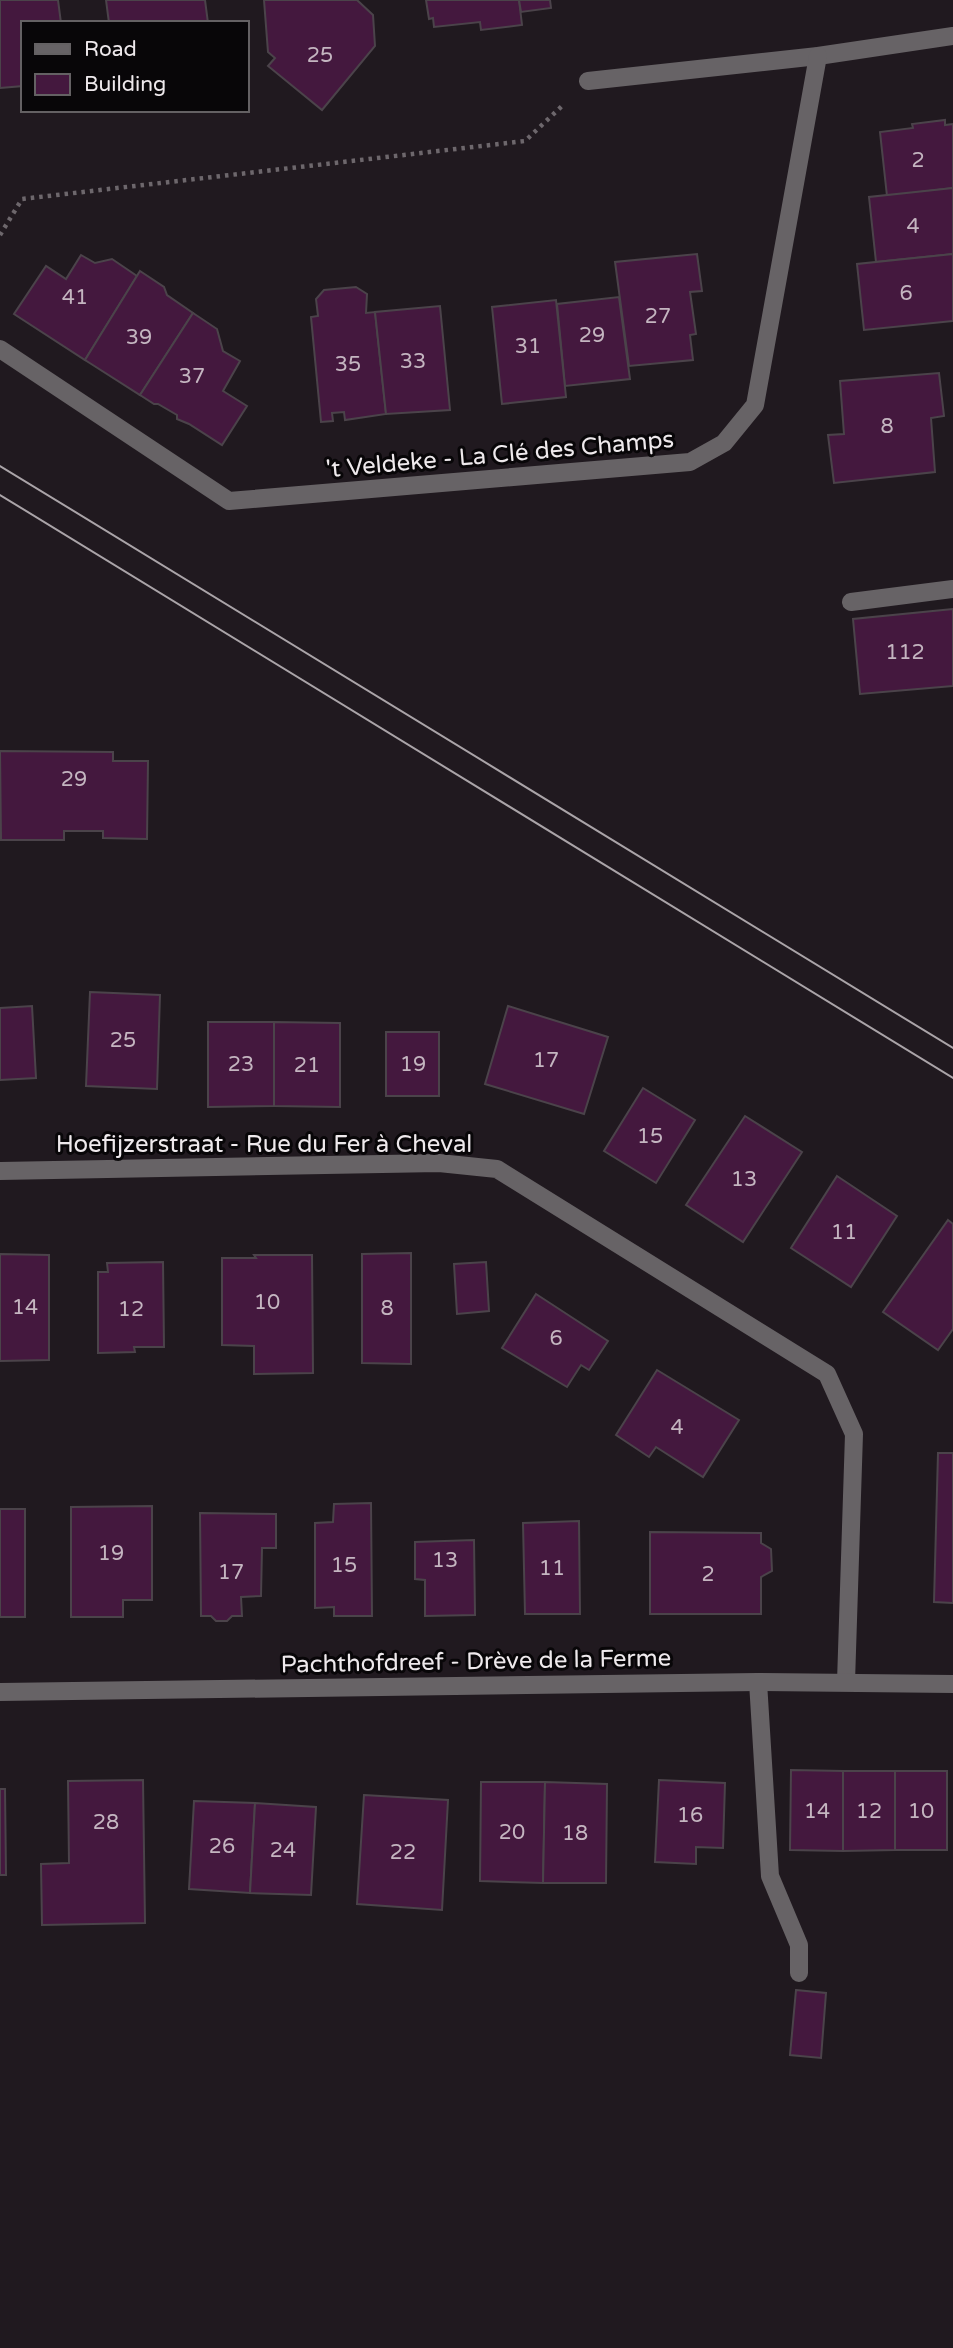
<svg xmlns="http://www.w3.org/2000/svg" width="953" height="2348" font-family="'Varela Round',sans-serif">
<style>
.building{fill:#44183e;stroke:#4b434a;stroke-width:2}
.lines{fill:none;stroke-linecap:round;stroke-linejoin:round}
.path{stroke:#6d676c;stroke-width:4.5;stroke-dasharray:3.5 5;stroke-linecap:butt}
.service{stroke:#676366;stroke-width:18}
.minor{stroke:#676366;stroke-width:18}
.tram{stroke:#aaa4a8;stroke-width:2}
.labels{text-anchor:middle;stroke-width:6;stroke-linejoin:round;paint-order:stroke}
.number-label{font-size:21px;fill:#c4b5c0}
.street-label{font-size:24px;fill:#eee9ec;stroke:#080608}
</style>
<rect width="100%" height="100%" fill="#20191f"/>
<!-- building -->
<g class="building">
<polygon points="0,0 58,0 61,23 23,23 23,86 0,88"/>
<polygon points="106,0 205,0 208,23 109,23"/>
<polygon points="264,0 357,0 373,15 375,46 322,110 268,66 275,58 268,52"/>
<polygon points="426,0 519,0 522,25 481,30 480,22 434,27 433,18 429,19"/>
<polygon points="519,0 550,0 551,8 521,12"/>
<polygon points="945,120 945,125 953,124 953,188 887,196 880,132 913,128 912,124"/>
<polygon points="953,188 953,254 876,262 869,197"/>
<polygon points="697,254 702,291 690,292 696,334 690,335 693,360 629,366 615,262"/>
<polygon points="953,254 953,321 864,330 857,264"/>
<polygon points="81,255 95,263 112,259 137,276 85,360 14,314 46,266 66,279"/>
<polygon points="140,271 164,287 167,295 193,313 140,395 85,360"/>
<polygon points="356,287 367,294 366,313 375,312 386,414 345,420 344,412 332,413 333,421 321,422 311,317 318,316 316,299 324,290"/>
<polygon points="619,297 630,379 565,386 557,304"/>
<polygon points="556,300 566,397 502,404 492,307"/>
<polygon points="440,306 450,410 386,414 375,312"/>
<polygon points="193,313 217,329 223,351 240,361 223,391 247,406 222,445 189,424 177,419 177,415 158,404 154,404 140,395"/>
<polygon points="939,373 944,416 931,418 935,472 834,483 828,435 844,434 840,381"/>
<polygon points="953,609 953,686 860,694 853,619"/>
<polygon points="0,751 113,752 113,761 148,761 147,839 103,838 103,831 64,831 64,840 1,840"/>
<polygon points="90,992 160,995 157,1089 86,1086"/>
<polygon points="32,1006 36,1078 0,1080 0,1008"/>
<polygon points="508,1006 608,1037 584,1114 485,1084"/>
<polygon points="208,1022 274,1022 274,1106 208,1107"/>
<polygon points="274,1022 340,1023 340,1107 274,1106"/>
<rect x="386" y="1032" width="53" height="64"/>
<polygon points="643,1088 695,1120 656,1183 604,1151"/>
<polygon points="745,1116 802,1152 743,1242 686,1205"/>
<polygon points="837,1176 897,1216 851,1287 791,1248"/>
<polygon points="948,1220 953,1224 953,1329 938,1350 883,1312"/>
<polygon points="411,1253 411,1364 362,1363 362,1254"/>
<polygon points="0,1254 49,1255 49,1360 0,1361"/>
<polygon points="254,1255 312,1255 313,1373 254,1374 254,1346 222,1345 222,1258 256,1258"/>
<polygon points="163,1262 164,1347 134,1347 135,1352 98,1353 98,1272 108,1272 107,1263"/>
<polygon points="486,1262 489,1311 457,1314 454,1264"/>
<polygon points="536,1294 608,1341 589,1370 581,1365 567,1387 502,1348"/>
<polygon points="657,1370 739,1420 703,1477 656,1447 649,1457 616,1435"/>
<polygon points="938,1453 953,1453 953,1603 934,1602"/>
<polygon points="371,1503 372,1616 334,1616 334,1607 315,1608 315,1523 333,1522 334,1504"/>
<polygon points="152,1506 152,1600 123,1600 123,1617 71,1617 71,1507"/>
<rect x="0" y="1509" width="25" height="108"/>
<polygon points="200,1513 276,1514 276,1548 262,1548 261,1596 241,1597 242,1616 232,1616 227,1621 216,1621 211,1616 201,1616"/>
<polygon points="579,1521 580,1614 525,1614 523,1523"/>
<polygon points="650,1532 761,1533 761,1543 771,1549 772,1571 761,1577 761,1614 650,1614"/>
<polygon points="474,1540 475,1615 425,1616 425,1580 415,1579 415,1542"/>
<polygon points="791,1770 843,1771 843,1851 790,1850"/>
<polygon points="843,1771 895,1771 895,1850 843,1851"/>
<rect x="895" y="1771" width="52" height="79"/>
<polygon points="143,1780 145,1923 42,1925 41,1864 69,1863 68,1781"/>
<polygon points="659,1780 725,1783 723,1848 696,1847 696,1864 655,1862"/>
<polygon points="481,1782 545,1782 543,1883 480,1881"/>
<polygon points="545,1782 607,1784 606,1883 543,1883"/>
<polygon points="0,1789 5,1789 6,1875 0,1875"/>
<polygon points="364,1795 448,1800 442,1910 357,1904"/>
<polygon points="194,1801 255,1803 250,1893 189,1889"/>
<polygon points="255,1803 316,1807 311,1895 250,1893"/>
<polygon points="796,1990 826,1993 821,2058 790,2055"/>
</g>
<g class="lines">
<!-- path -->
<polyline class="path" points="0,235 22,199 525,141 562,106"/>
<!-- service -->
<g class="service">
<polyline points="851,602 953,589"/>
<polyline points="758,1682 770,1876 799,1945 799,1973"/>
</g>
<!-- minor -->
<g class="minor">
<polyline points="588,81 818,56 953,36"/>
<polyline points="0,349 229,501 690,462 724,443 755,405 818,56"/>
<polyline points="0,1171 439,1163 497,1169 827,1374 854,1434 846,1682"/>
<polyline points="0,1692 758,1682 953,1684"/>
</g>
<!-- tram -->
<g class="tram">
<polyline points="0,466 953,1048"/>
<polyline points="0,495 953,1078"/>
</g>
</g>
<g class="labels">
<!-- number labels -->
<g class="number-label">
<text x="320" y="62">25</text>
<text x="918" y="167">2</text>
<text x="913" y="233">4</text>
<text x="906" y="300">6</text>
<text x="75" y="304">41</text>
<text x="658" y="323">27</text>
<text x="592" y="342">29</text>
<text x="139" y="344">39</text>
<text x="528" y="353">31</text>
<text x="413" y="368">33</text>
<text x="348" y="371">35</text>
<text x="192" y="383">37</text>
<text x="887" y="433">8</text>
<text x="905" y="659">112</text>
<text x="74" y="786">29</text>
<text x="123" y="1047">25</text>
<text x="546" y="1067">17</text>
<text x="241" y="1071">23</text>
<text x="413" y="1071">19</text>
<text x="307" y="1072">21</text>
<text x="650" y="1143">15</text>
<text x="744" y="1186">13</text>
<text x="844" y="1239">11</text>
<text x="267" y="1309">10</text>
<text x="25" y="1314">14</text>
<text x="387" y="1315">8</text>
<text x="131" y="1316">12</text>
<text x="556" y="1345">6</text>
<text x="677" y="1434">4</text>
<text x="111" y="1560">19</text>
<text x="445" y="1567">13</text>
<text x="344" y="1572">15</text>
<text x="552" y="1575">11</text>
<text x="231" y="1579">17</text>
<text x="708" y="1581">2</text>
<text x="817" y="1818">14</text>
<text x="869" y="1818">12</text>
<text x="921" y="1818">10</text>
<text x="690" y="1822">16</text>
<text x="106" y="1829">28</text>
<text x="512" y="1839">20</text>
<text x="575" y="1840">18</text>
<text x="222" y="1853">26</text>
<text x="283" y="1857">24</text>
<text x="403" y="1859">22</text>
</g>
<!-- street labels -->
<g class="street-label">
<text transform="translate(500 454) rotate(-5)" y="8">'t Veldeke - La Clé des Champs</text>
<text x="264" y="1152">Hoefijzerstraat - Rue du Fer à Cheval</text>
<text transform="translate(476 1661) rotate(-1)" y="8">Pachthofdreef - Drève de la Ferme</text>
</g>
</g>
<!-- legend -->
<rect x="21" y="21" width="228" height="91" fill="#080608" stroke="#646163" stroke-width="2"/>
<rect x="35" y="44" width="35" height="10" fill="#676366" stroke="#646163" stroke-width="2"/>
<text x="84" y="56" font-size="21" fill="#eee9ec">Road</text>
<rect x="35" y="74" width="35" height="21" fill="#44183e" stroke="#646163" stroke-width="2"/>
<text x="84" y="91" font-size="21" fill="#eee9ec">Building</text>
</svg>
